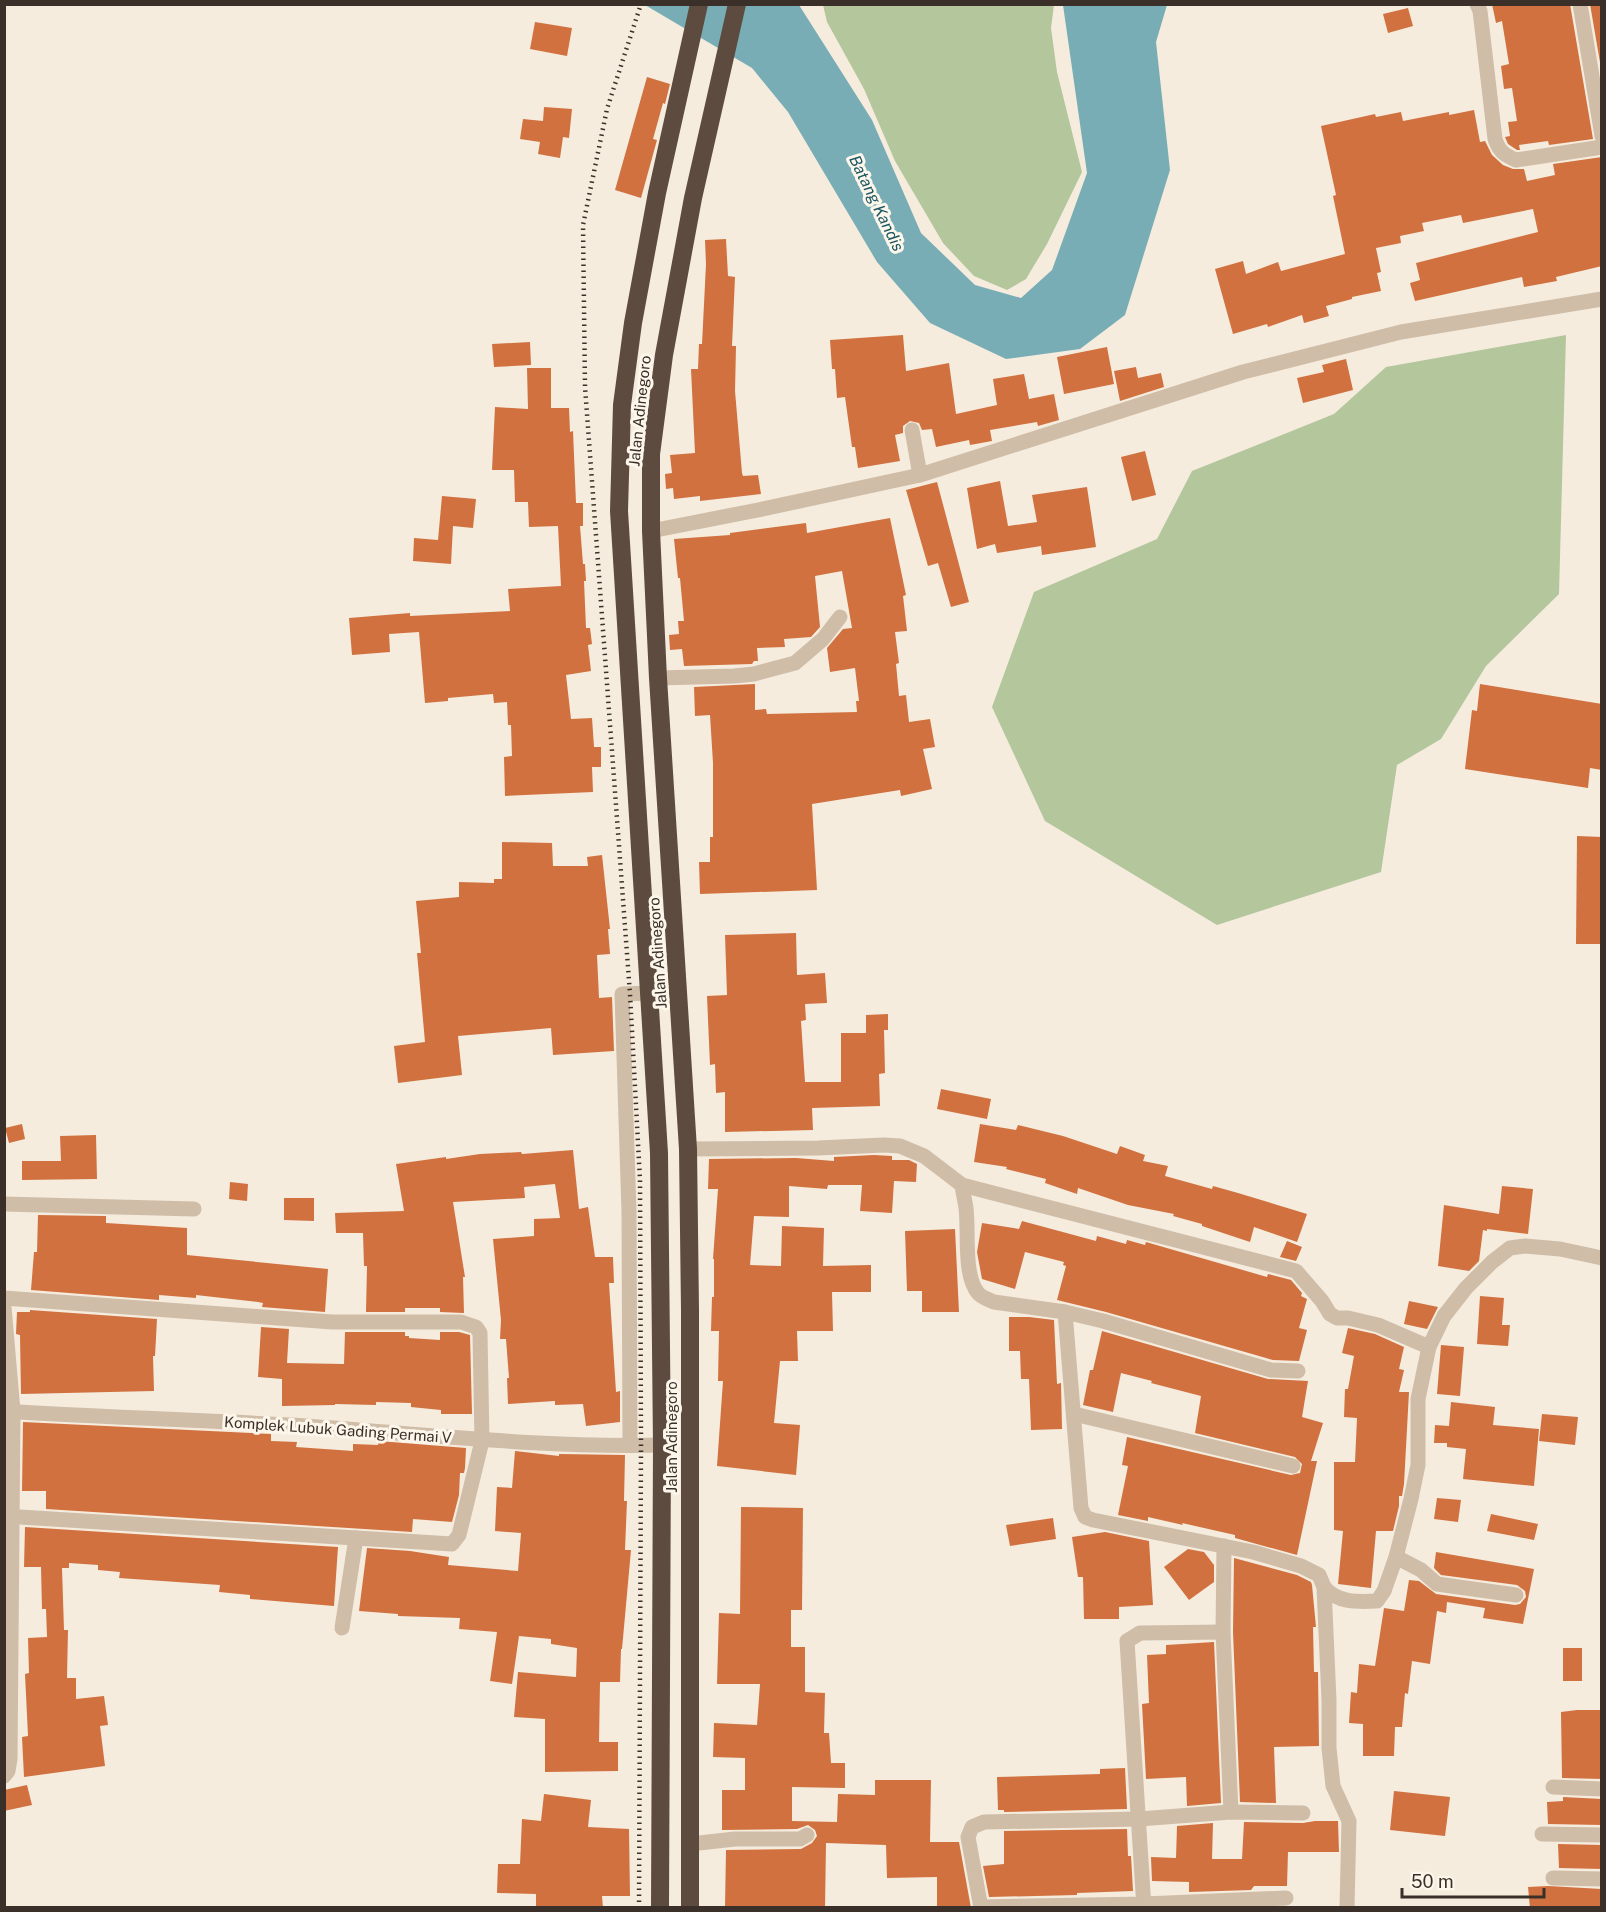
<svg xmlns="http://www.w3.org/2000/svg" width="1606" height="1912" font-family="'Public Sans',sans-serif">
<style>
.green{fill:#b4c69c}
.water{fill:#79adb5}
.building{fill:#d1713f}
.lines{fill:none;stroke-linecap:round;stroke-linejoin:round}
.minor{stroke:#cfbda8;stroke-width:15}
.highway{stroke:#5d4b3f;stroke-width:18}
.rail{stroke:#3b3029;stroke-width:4.5;stroke-dasharray:1.5 4.5;stroke-linecap:butt}
.labels{text-anchor:middle;stroke-width:6;stroke-linejoin:round;paint-order:stroke}
.street-label{font-size:15px;fill:#3b3029;stroke:#fcf6eb}
.water-label{font-size:16px;font-style:italic;fill:#1a5561;stroke:#fcf6eb}
</style>
<rect width="100%" height="100%" fill="#f5ecde"/>
<!-- green -->
<g class="green">
<polygon points="823,5 1054,5 1051,28 1057,72 1082,172 1047,244 1026,279 1007,290 974,276 943,243 895,161 864,89 827,22"/>
<polygon points="1566,335 1559,594 1486,666 1441,739 1397,765 1381,872 1217,925 1045,821 992,707 1034,592 1157,539 1192,471 1334,414 1386,367"/>
</g>
<!-- water -->
<polygon class="water" points="645,5 799,5 872,120 921,233 975,285 1021,298 1052,270 1087,173 1063,5 1167,5 1156,42 1170,170 1125,315 1080,349 1006,359 930,323 877,262 788,112 752,68"/>
<!-- building -->
<g class="building">
<polygon points="1492,4 1570,4 1593,139 1549,145 1548,141 1519,145 1520,150 1517,150 1508,144 1505,137 1510,136 1508,122 1517,121 1512,88 1504,89 1501,66 1509,64 1502,21 1496,23"/>
<polygon points="1590,4 1602,4 1602,74"/>
<polygon points="1408,8 1413,26 1388,33 1383,14"/>
<polygon points="535,22 572,28 567,56 530,49"/>
<polygon points="647,77 670,84 665,104 663,103 653,139 657,140 641,198 615,190"/>
<polygon points="544,107 572,109 569,138 563,137 560,158 538,154 540,142 520,139 523,119 543,121"/>
<polygon points="1474,110 1480,142 1485,141 1492,155 1503,165 1513,169 1524,169 1527,181 1555,175 1553,164 1602,157 1602,266 1556,277 1557,281 1524,287 1522,277 1415,301 1410,283 1420,280 1416,263 1538,232 1533,209 1463,223 1461,215 1422,223 1424,231 1400,236 1401,243 1376,248 1381,272 1377,273 1381,291 1352,297 1352,299 1326,306 1329,316 1304,323 1302,315 1268,327 1267,324 1233,334 1215,269 1243,261 1246,274 1278,262 1281,271 1345,254 1333,196 1336,195 1321,126 1375,114 1376,117 1401,112 1403,121 1449,112 1449,115"/>
<polygon points="726,239 728,276 735,277 732,346 736,346 735,391 742,473 743,476 758,475 761,494 700,501 700,496 674,499 673,488 666,489 665,474 672,473 670,455 695,453 691,369 698,369 699,344 702,344 706,264 705,240"/>
<polygon points="903,335 906,371 949,363 956,414 997,405 993,379 1024,374 1029,399 1054,394 1059,420 1038,426 1037,422 990,430 992,441 970,445 969,440 936,447 932,429 922,430 919,423 910,421 903,426 903,433 895,435 900,461 858,468 855,447 852,447 845,397 837,398 835,369 832,369 830,340"/>
<polygon points="530,342 531,365 494,367 492,344"/>
<polygon points="1107,347 1114,384 1064,394 1057,357"/>
<polygon points="1346,359 1353,390 1303,403 1297,378 1324,372 1322,365"/>
<polygon points="1136,367 1138,378 1161,373 1164,387 1120,401 1114,371"/>
<polygon points="527,368 551,368 551,408 569,408 570,432 573,431 576,503 583,503 583,526 580,526 583,564 585,564 586,581 584,581 586,628 590,628 592,644 588,645 591,671 566,675 571,719 592,718 594,747 601,747 601,767 592,767 593,792 505,796 504,757 512,756 511,725 508,725 507,702 494,703 493,694 448,698 448,701 425,703 419,632 389,634 390,652 352,655 349,618 410,613 410,616 510,611 508,589 561,586 558,526 529,527 528,502 515,502 514,470 492,470 495,407 528,409"/>
<polygon points="1145,451 1156,495 1132,501 1121,457"/>
<polygon points="1000,481 1008,526 1037,522 1032,495 1087,487 1096,547 1042,555 1041,546 997,553 995,544 977,549 967,488"/>
<polygon points="937,482 969,602 951,607 938,563 928,566 906,490"/>
<polygon points="442,496 476,499 473,528 453,526 451,564 413,561 414,538 438,540"/>
<polygon points="890,518 906,595 903,596 907,631 895,632 899,663 896,664 899,696 906,695 909,722 930,719 935,747 923,749 932,789 901,796 900,790 812,804 817,890 700,894 699,862 710,862 710,837 713,837 713,763 710,715 695,716 694,687 755,684 755,710 766,709 767,714 857,712 856,701 859,701 855,668 830,672 827,648 843,629 852,628 842,571 815,576 820,627 811,637 784,639 785,647 757,648 758,661 754,661 752,664 684,666 682,649 670,650 669,635 679,634 678,621 684,621 680,578 678,578 674,539 730,535 730,533 806,523 807,533"/>
<polygon points="1480,684 1602,704 1602,770 1590,768 1588,788 1465,769 1472,710 1477,711"/>
<polygon points="1577,836 1602,837 1602,944 1576,944"/>
<polygon points="502,842 552,843 553,866 588,866 587,857 602,855 610,929 608,929 610,954 597,955 599,998 612,997 614,1051 553,1055 551,1028 458,1036 462,1075 398,1083 394,1046 425,1042 417,953 421,953 416,901 459,897 459,882 494,883 494,879 502,879"/>
<polygon points="796,933 797,975 825,973 827,1003 805,1004 806,1020 801,1021 805,1082 841,1082 841,1033 866,1033 866,1015 888,1014 888,1030 884,1030 885,1073 879,1074 880,1106 812,1108 813,1130 725,1132 725,1092 716,1093 715,1064 710,1065 707,996 727,995 725,935"/>
<polygon points="941,1089 991,1099 987,1119 937,1109"/>
<polygon points="22,1124 25,1139 9,1143 5,1128"/>
<polygon points="980,1124 1016,1130 1018,1125 1063,1136 1117,1154 1120,1146 1145,1155 1143,1161 1168,1166 1165,1176 1212,1189 1213,1186 1238,1193 1307,1214 1297,1242 1254,1227 1250,1242 1202,1226 1202,1224 1173,1216 1174,1214 1128,1205 1078,1188 1077,1194 1045,1183 1046,1179 1006,1169 1007,1167 974,1162"/>
<polygon points="96,1135 97,1179 22,1180 22,1161 61,1161 60,1136"/>
<polygon points="573,1150 579,1209 588,1207 595,1257 613,1257 614,1283 609,1283 616,1392 620,1391 620,1422 586,1426 583,1404 555,1405 555,1401 508,1404 507,1378 509,1378 506,1339 500,1339 501,1320 493,1239 534,1236 534,1219 560,1218 555,1184 524,1187 525,1198 453,1202 465,1277 463,1277 464,1313 440,1312 440,1308 405,1308 405,1312 366,1312 367,1266 364,1266 363,1233 336,1233 335,1213 404,1211 396,1164 446,1157 446,1159 480,1154 521,1152 522,1154"/>
<polygon points="874,1155 892,1156 892,1160 909,1160 917,1164 916,1182 894,1181 892,1213 860,1211 862,1185 828,1185 827,1189 789,1186 789,1217 754,1216 750,1265 781,1266 782,1226 824,1228 823,1266 871,1265 871,1292 832,1292 833,1331 797,1331 798,1361 780,1361 774,1423 800,1425 796,1475 717,1466 723,1381 718,1381 719,1331 711,1331 712,1297 714,1297 714,1259 713,1259 718,1189 708,1189 709,1159 796,1158 834,1161 834,1157"/>
<polygon points="230,1182 248,1184 247,1201 229,1199"/>
<polygon points="1502,1186 1533,1189 1528,1234 1487,1229 1487,1231 1483,1230 1479,1261 1469,1271 1438,1266 1444,1205 1499,1214"/>
<polygon points="284,1198 314,1198 314,1221 284,1220"/>
<polygon points="38,1215 106,1216 106,1223 187,1228 187,1255 328,1269 325,1312 262,1307 263,1303 258,1302 196,1295 196,1298 159,1295 159,1300 31,1290 34,1252 37,1252"/>
<polygon points="1022,1221 1096,1241 1097,1236 1126,1244 1127,1240 1145,1245 1146,1242 1267,1277 1268,1274 1291,1280 1302,1293 1301,1296 1307,1299 1299,1328 1307,1330 1299,1361 1273,1360 1106,1312 1057,1300 1066,1266 1063,1265 1064,1262 1025,1252 1015,1289 982,1279 977,1252 982,1223 1019,1229"/>
<polygon points="955,1229 959,1312 922,1312 922,1291 907,1291 905,1231"/>
<polygon points="1287,1241 1302,1247 1296,1261 1280,1257"/>
<polygon points="1480,1296 1504,1298 1502,1325 1510,1325 1508,1346 1477,1344"/>
<polygon points="1409,1301 1438,1307 1427,1329 1404,1324"/>
<polygon points="30,1310 157,1319 155,1356 153,1356 154,1391 21,1394 20,1335 16,1334 17,1312 30,1312"/>
<polygon points="1009,1317 1029,1317 1054,1320 1057,1384 1061,1383 1062,1429 1031,1430 1029,1379 1021,1379 1020,1351 1009,1351"/>
<polygon points="261,1327 289,1329 287,1363 344,1364 345,1332 405,1332 405,1336 409,1336 409,1338 440,1340 440,1332 459,1332 470,1335 472,1414 441,1414 441,1410 411,1407 411,1403 376,1402 376,1405 335,1404 335,1405 282,1406 282,1379 258,1377"/>
<polygon points="1348,1328 1375,1334 1404,1347 1399,1369 1404,1370 1399,1392 1409,1392 1404,1484 1402,1496 1399,1496 1399,1506 1393,1531 1376,1531 1371,1588 1338,1584 1343,1531 1334,1530 1334,1462 1355,1462 1357,1418 1344,1417 1345,1389 1348,1389 1354,1356 1342,1353"/>
<polygon points="1102,1331 1268,1379 1308,1381 1302,1417 1323,1423 1311,1461 1317,1461 1297,1555 1235,1538 1235,1535 1182,1523 1183,1525 1148,1517 1148,1521 1118,1515 1128,1466 1122,1465 1127,1437 1291,1475 1300,1473 1302,1464 1295,1457 1195,1433 1201,1396 1151,1383 1152,1381 1121,1373 1113,1412 1083,1405 1090,1370 1093,1370"/>
<polygon points="1441,1345 1464,1347 1460,1396 1437,1394"/>
<polygon points="1451,1402 1495,1407 1493,1425 1539,1429 1534,1486 1463,1479 1466,1449 1447,1447 1447,1443 1434,1443 1435,1425 1449,1426"/>
<polygon points="1542,1414 1578,1417 1575,1445 1539,1441"/>
<polygon points="23,1422 271,1434 271,1441 297,1442 296,1447 353,1451 353,1444 378,1445 379,1441 466,1448 465,1468 464,1473 460,1473 459,1495 452,1522 413,1519 412,1532 46,1509 46,1491 22,1491"/>
<polygon points="515,1451 559,1456 559,1454 625,1455 624,1501 627,1501 625,1550 631,1550 622,1649 621,1649 620,1682 600,1682 599,1742 618,1742 618,1771 545,1772 545,1719 514,1717 518,1672 576,1677 577,1648 551,1644 551,1639 519,1636 512,1684 490,1681 497,1632 459,1629 460,1618 398,1616 398,1614 359,1611 367,1548 410,1551 449,1557 448,1565 518,1571 521,1533 495,1531 497,1487 512,1488"/>
<polygon points="1437,1498 1461,1500 1458,1522 1434,1519"/>
<polygon points="741,1507 803,1508 802,1610 791,1610 791,1647 805,1647 805,1692 825,1693 824,1733 829,1733 831,1763 845,1763 845,1788 792,1787 792,1821 837,1822 838,1794 875,1795 875,1780 931,1780 930,1842 959,1842 971,1908 937,1908 937,1877 887,1878 886,1845 826,1843 825,1908 725,1908 726,1850 801,1849 812,1843 817,1836 815,1830 808,1825 797,1829 722,1830 722,1790 745,1790 745,1758 713,1757 714,1723 757,1725 760,1684 717,1684 719,1613 740,1614"/>
<polygon points="1491,1514 1538,1524 1534,1540 1487,1531"/>
<polygon points="1053,1518 1056,1539 1010,1546 1006,1525"/>
<polygon points="25,1527 338,1547 334,1606 250,1599 250,1595 219,1592 220,1585 119,1578 120,1572 98,1570 98,1565 69,1563 69,1568 62,1568 64,1630 68,1630 67,1678 76,1678 76,1699 104,1696 108,1725 100,1726 105,1766 24,1777 22,1737 28,1736 25,1674 29,1673 28,1638 47,1637 46,1609 42,1609 41,1567 24,1567"/>
<polygon points="1105,1532 1149,1541 1153,1605 1119,1607 1119,1619 1084,1619 1083,1577 1078,1577 1072,1537"/>
<polygon points="1188,1549 1204,1552 1214,1565 1214,1582 1189,1600 1164,1567"/>
<polygon points="1436,1552 1534,1569 1523,1624 1483,1618 1485,1608 1447,1602 1446,1613 1437,1611 1430,1664 1412,1661 1408,1694 1405,1693 1402,1727 1395,1727 1394,1756 1363,1756 1363,1724 1349,1723 1351,1692 1357,1693 1359,1664 1375,1666 1384,1608 1404,1611 1409,1580 1419,1581 1436,1594 1515,1605 1520,1604 1526,1597 1525,1591 1517,1585 1441,1575 1434,1568"/>
<polygon points="1234,1558 1297,1575 1311,1582 1312,1585 1316,1627 1313,1627 1314,1672 1318,1672 1319,1746 1274,1747 1276,1803 1240,1802 1233,1632"/>
<polygon points="1214,1642 1221,1803 1187,1806 1186,1777 1146,1779 1142,1704 1149,1703 1147,1655 1166,1654 1166,1645"/>
<rect x="1563" y="1648" width="19" height="33"/>
<polygon points="1577,1710 1602,1710 1602,1779 1562,1778 1561,1712"/>
<polygon points="1125,1768 1127,1809 1004,1812 1004,1810 998,1810 997,1777 1100,1774 1100,1769"/>
<polygon points="27,1785 32,1805 4,1811 4,1790"/>
<polygon points="1394,1791 1450,1797 1445,1836 1390,1830"/>
<polygon points="544,1794 591,1800 588,1827 629,1829 630,1896 602,1896 603,1908 536,1908 536,1894 497,1893 498,1864 520,1864 522,1819 541,1821"/>
<polygon points="1563,1797 1602,1799 1602,1825 1548,1824 1547,1802 1563,1801"/>
<polygon points="1315,1821 1338,1821 1339,1852 1288,1852 1287,1886 1254,1886 1251,1890 1189,1892 1189,1882 1152,1881 1151,1857 1176,1858 1177,1826 1213,1823 1212,1859 1242,1859 1244,1822 1303,1823"/>
<polygon points="1127,1829 1128,1856 1131,1856 1133,1891 1077,1893 1077,1895 989,1897 983,1866 1004,1864 1004,1831"/>
<polygon points="1558,1844 1602,1845 1602,1869 1559,1868"/>
<polygon points="1548,1886 1602,1889 1602,1908 1530,1908 1528,1887"/>
</g>
<g class="lines">
<!-- minor -->
<g class="minor">
<path d="M1477,4L1480,11L1495,139C1499,151 1504,155 1516,160L1602,147"/>
<polyline points="1580,4 1602,136"/>
<polyline points="912,430 920,475"/>
<polyline points="651,531 758,510 920,475 1243,372 1401,332 1602,299"/>
<polyline points="658,678 734,676 754,674 795,663 823,639 840,617"/>
<path d="M688,1149L818,1148L884,1145L900,1146L924,1156L962,1185C963,1193 965,1201 966,1208C969,1231 963,1275 978,1293C982,1298 988,1299 994,1302L1065,1312L1103,1321L1271,1370L1298,1371"/>
<polyline points="962,1185 1296,1271 1322,1301 1330,1314 1337,1318 1348,1318 1378,1325 1429,1347"/>
<polyline points="4,1204 194,1209"/>
<polyline points="4,1298 332,1322 461,1322 476,1327 480,1333 482,1441 459,1535 452,1544 4,1516"/>
<polyline points="4,1307 13,1411 10,1759 8,1771 4,1776"/>
<polyline points="1065,1312 1081,1508 1085,1517 1093,1520 1253,1552 1301,1566 1319,1575 1324,1587 1329,1700 1329,1748 1333,1786 1349,1821 1347,1908"/>
<path d="M4,1411C100,1417 195,1420 290,1425C414,1433 538,1448 662,1445"/>
<polyline points="1074,1414 1293,1466"/>
<polyline points="630,1445 629,1212 622,994 648,993"/>
<polyline points="1224,1546 1223,1632 1231,1812"/>
<polyline points="1396,1557 1421,1570 1437,1584 1516,1595"/>
<path d="M1324,1587C1337,1603 1357,1602 1377,1601L1384,1591L1396,1557L1411,1499L1418,1465V1399L1429,1347L1444,1316L1466,1288L1492,1262L1510,1248L1525,1246L1560,1249L1602,1258"/>
<polyline points="342,1628 356,1538"/>
<polyline points="1553,1787 1602,1789"/>
<polyline points="1542,1834 1602,1835"/>
<polyline points="690,1844 735,1839 800,1839 807,1835"/>
<polyline points="1553,1878 1602,1879"/>
<polyline points="981,1907 1144,1904 1286,1898"/>
<polyline points="981,1908 968,1837 972,1827 984,1822 1139,1819 1231,1812 1303,1813"/>
<polyline points="1144,1908 1127,1641 1140,1633 1223,1632"/>
</g>
<!-- highway -->
<g class="highway">
<polyline points="660,1908 662,1445 659,1153 619,511 622,405 633,323 657,193 699,4"/>
<polyline points="690,1908 690,1310 688,1149 658,678 651,531 651,454 664,355 693,198 737,4"/>
</g>
<!-- rail -->
<polyline class="rail" points="639,1908 641,1445 640,1180 630,994 585,387 583,225 607,109 641,4"/>
</g>
<g class="labels">
<!-- street labels -->
<g class="street-label">
<text transform="translate(640 411) rotate(-84)" y="5">Jalan Adinegoro</text>
<text transform="translate(658 953) rotate(-94)" y="5">Jalan Adinegoro</text>
<text transform="translate(338 1430) rotate(4)" y="5">Komplek Lubuk Gading Permai V</text>
<text transform="translate(672 1437) rotate(-90)" y="5">Jalan Adinegoro</text>
</g>
<!-- water labels -->
<g class="water-label">
<text transform="translate(877 203) rotate(64)" y="6">Batang Kandis</text>
</g>
</g>
<!-- border -->
<rect width="1606" height="1912" fill="none" stroke="#3b3029" stroke-width="12"/>
<!-- scale -->
<path d="M1402 1888v9h142v-9" fill="none" stroke="#3b3029" stroke-width="3"/>
<text x="1411" y="1888" font-size="18" fill="#3b3029" stroke="#fcf6eb" stroke-width="4.5" paint-order="stroke">50 m</text>
</svg>
